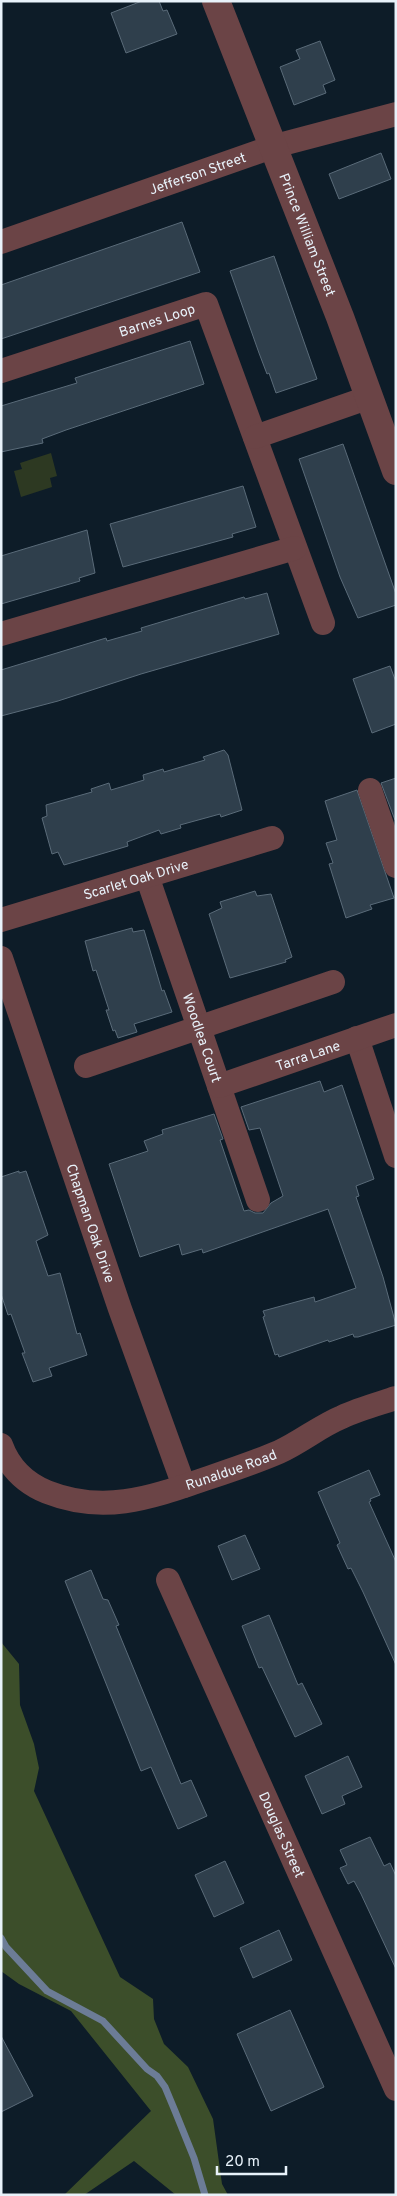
<svg xmlns="http://www.w3.org/2000/svg" width="397" height="2196" font-family="Overpass,sans-serif">
<style>
.green{fill:#2d3922}
.forest{fill:#3c4e2a}
.lines{fill:none;stroke-linecap:round;stroke-linejoin:round}
.stream{stroke:#6c7c96;stroke-width:7}
.building{fill:#2f3f4c;stroke:#5a6b79}
.minor{stroke:#6b4446;stroke-width:24}
.tertiary{stroke:#6b4446;stroke-width:28}
.labels{text-anchor:middle;stroke-width:4;stroke-linejoin:round;paint-order:stroke}
.street-label{font-size:14px;fill:#e8f2fa;stroke:#0d1c28}
</style>
<rect width="100%" height="100%" fill="#0d1c28"/>
<!-- green -->
<polygon class="green" points="51,453 57,476 50,478 52,487 21,497 14,471 22,469 20,463"/>
<!-- forest -->
<polygon class="forest" points="1,1642 19,1664 20,1705 34,1744 39,1768 34,1791 120,1977 153,1999 154,2019 164,2044 188,2067 213,2119 222,2184 228,2195 176,2195 134,2161 84,2195 64,2195 151,2111 71,2011 19,1984 1,1971"/>
<g class="lines">
<!-- stream -->
<polyline class="stream" points="1,1938 6,1947 47,1991 103,2021 147,2069 157,2076 165,2087 175,2111 194,2158 205,2195"/>
</g>
<!-- building -->
<g class="building">
<polygon points="142,1 159,1 163,11 167,10 177,34 126,53 111,13"/>
<polygon points="320,41 335,80 323,85 326,93 294,105 280,67 300,59 296,50"/>
<polygon points="381,153 391,179 339,199 329,174"/>
<polygon points="182,222 200,272 1,339 1,285"/>
<polygon points="274,256 317,379 276,393 269,373 267,374 259,353 230,271"/>
<polygon points="190,341 204,384 66,430 42,439 43,443 1,452 1,406 77,383 75,378"/>
<polygon points="343,444 396,594 396,605 358,618 340,577 299,459"/>
<polygon points="243,486 256,527 232,534 233,537 123,567 110,524"/>
<polygon points="87,530 95,573 79,578 80,581 1,604 1,556"/>
<polygon points="267,593 279,634 141,674 58,701 1,716 1,670 106,638 107,641 142,631 141,628 244,597 245,599"/>
<polygon points="390,666 396,682 396,724 372,733 353,679"/>
<polygon points="224,750 228,755 242,810 221,817 220,814 180,825 181,828 161,834 159,830 127,842 128,846 64,865 58,852 52,854 42,818 47,816 46,805 92,792 91,789 109,783 111,790 144,780 143,775 163,769 164,772 205,760 203,757"/>
<polygon points="396,778 396,820 395,820 381,783"/>
<polygon points="357,790 394,898 370,905 372,909 346,918 329,864 333,863 326,843 337,840 325,801"/>
<polygon points="255,891 257,896 271,894 292,957 285,960 286,962 230,978 209,914 222,908 220,902"/>
<polygon points="132,928 133,932 144,930 162,991 164,990 172,1012 134,1024 137,1032 118,1038 115,1030 113,1031 106,1010 109,1010 96,970 93,971 85,941"/>
<polygon points="320,1081 324,1092 342,1085 374,1179 356,1186 359,1196 356,1197 383,1277 396,1325 358,1337 354,1337 353,1334 329,1342 328,1340 279,1357 278,1354 275,1355 263,1317 265,1316 263,1311 314,1297 315,1302 356,1288 328,1209 203,1253 202,1249 182,1255 179,1244 140,1257 109,1164 148,1151 144,1141 163,1134 162,1130 214,1114 223,1139 220,1140 244,1211 249,1210 255,1213 263,1213 271,1203 283,1196 260,1128 249,1130 241,1107"/>
<polygon points="19,1171 19,1173 26,1171 48,1235 36,1241 48,1276 60,1273 77,1334 80,1333 87,1355 49,1368 52,1376 33,1382 22,1353 25,1353 11,1314 8,1315 1,1294 1,1177"/>
<polygon points="369,1470 380,1495 370,1499 371,1501 369,1502 396,1562 396,1665 363,1592 351,1568 348,1569 337,1545 340,1543 318,1492"/>
<polygon points="245,1535 260,1569 232,1580 218,1546"/>
<polygon points="91,1570 103,1599 108,1600 119,1625 116,1626 181,1784 191,1780 207,1816 178,1829 151,1767 141,1771 65,1581"/>
<polygon points="269,1615 298,1685 302,1683 322,1724 295,1737 262,1667 259,1668 242,1626"/>
<polygon points="348,1756 362,1787 342,1796 345,1804 322,1814 305,1776"/>
<polygon points="370,1837 384,1866 390,1863 396,1876 396,1969 361,1894 354,1881 348,1884 340,1868 347,1865 340,1850"/>
<polygon points="225,1861 244,1903 214,1917 195,1875"/>
<polygon points="279,1930 292,1960 253,1978 240,1948"/>
<polygon points="290,2010 324,2087 271,2111 237,2034"/>
<polygon points="1,2036 33,2096 1,2112"/>
</g>
<g class="lines">
<!-- minor -->
<g class="minor">
<path id="s1" d="M1,242L275,146L396,114"/>
<path id="s2" d="M1,371L206,304L323,623"/>
<polyline points="255,437 370,397"/>
<polyline points="1,634 295,548"/>
<polyline points="370,790 396,866"/>
<path id="s3" d="M147,876L258,1200"/>
<path id="s4" d="M1,920L272,838"/>
<path id="s5" d="M1,958L120,1309L184,1486"/>
<polyline points="357,1038 396,1156"/>
<polyline points="86,1066 333,982"/>
<path id="s6" d="M219,1086L396,1025"/>
<path id="s7" d="M1,1445C9,1467 25,1483 47,1492C105,1515 152,1497 208,1478C232,1470 256,1462 279,1452C301,1442 320,1426 342,1417C359,1409 378,1404 396,1398"/>
<path id="s8" d="M168,1580L396,2089"/>
</g>
<!-- tertiary -->
<path class="tertiary" id="s9" d="M216,1L340,317L396,471"/>
</g>
<g class="labels">
<!-- street labels -->
<g class="street-label">
<text dy="5" stroke="none"><textPath href="#s1" startOffset="208">Jefferson Street</textPath></text>
<text dy="5" stroke="none"><textPath href="#s9" startOffset="251">Prince William Street</textPath></text>
<text dy="5" stroke="none"><textPath href="#s2" startOffset="164">Barnes Loop</textPath></text>
<text dy="5" stroke="none"><textPath href="#s4" startOffset="141">Scarlet Oak Drive</textPath></text>
<text dy="5" stroke="none"><textPath href="#s3" startOffset="171">Woodlea Court</textPath></text>
<text dy="5" stroke="none"><textPath href="#s6" startOffset="94">Tarra Lane</textPath></text>
<text dy="5" stroke="none"><textPath href="#s5" startOffset="280">Chapman Oak Drive</textPath></text>
<text dy="5" stroke="none"><textPath href="#s7" startOffset="258">Runaldue Road</textPath></text>
<text dy="5" stroke="none"><textPath href="#s8" startOffset="279">Douglas Street</textPath></text>
</g>
</g>
<!-- border -->
<rect width="397" height="2196" fill="none" stroke="#e8f2fa" stroke-width="5"/>
<!-- scale -->
<path d="M217 2166v8h69v-8" fill="none" stroke="#e8f2fa" stroke-width="2.5"/>
<text x="225" y="2166" font-size="15" fill="#e8f2fa" stroke="#0d1c28" stroke-width="4" paint-order="stroke">20 m</text>
</svg>
